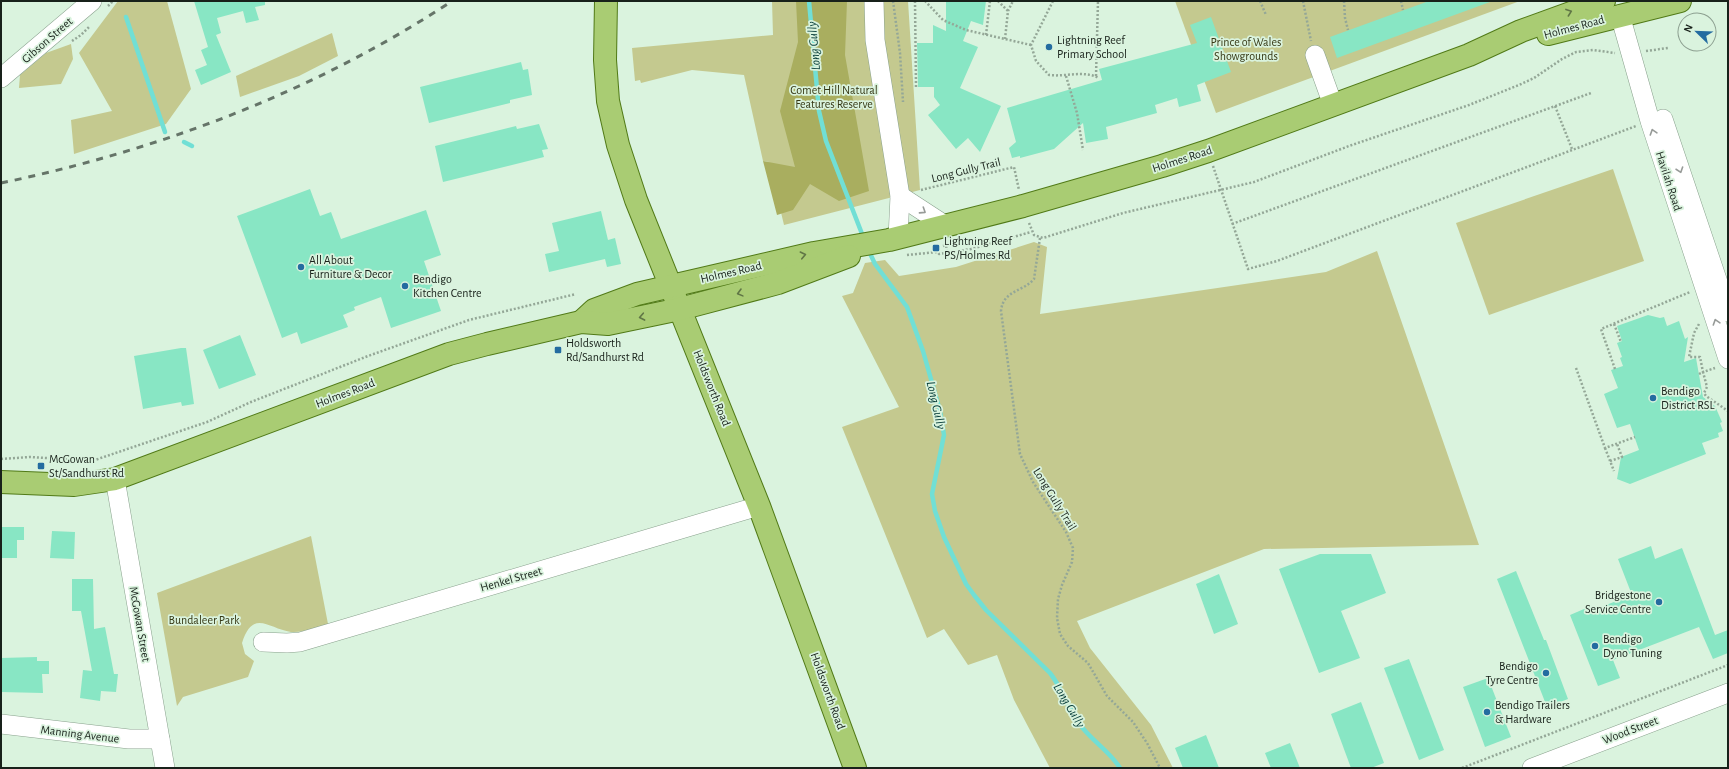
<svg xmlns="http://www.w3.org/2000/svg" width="1729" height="769" font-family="'Alegreya Sans',sans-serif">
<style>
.green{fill:#c4c98f}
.forest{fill:#a9ae5f}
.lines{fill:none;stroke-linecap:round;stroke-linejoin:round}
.stream{stroke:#71dfd5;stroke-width:4.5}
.building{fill:#88e6c4}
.minor-casing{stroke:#89a18d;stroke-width:20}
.major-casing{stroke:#517a17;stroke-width:24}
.path{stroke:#94a797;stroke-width:2.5;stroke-dasharray:2 2;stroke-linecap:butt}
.minor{stroke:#fff;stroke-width:19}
.major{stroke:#a9cc73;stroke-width:22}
.rail{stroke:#657468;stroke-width:3;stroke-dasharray:7 7;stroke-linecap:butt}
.oneway{stroke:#607646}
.oneway2{stroke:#979b98}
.poi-dot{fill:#246ca0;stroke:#daf3de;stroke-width:1.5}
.labels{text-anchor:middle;stroke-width:3.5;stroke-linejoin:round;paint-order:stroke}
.street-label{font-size:12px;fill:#18211a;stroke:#daf3de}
.poi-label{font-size:12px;fill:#18211a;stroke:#daf3de;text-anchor:start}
.park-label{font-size:12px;fill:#363815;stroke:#daf3de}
.water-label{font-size:13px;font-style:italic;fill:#073d39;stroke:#daf3de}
</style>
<rect width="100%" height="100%" fill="#daf3de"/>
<!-- green -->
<g class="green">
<polygon points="118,1 167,1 191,89 166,124 74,154 71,120 112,111 79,53"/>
<polygon points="772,1 908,1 920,190 784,225 769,162 763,161 744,75 692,70 641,83 640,80 635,81 632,48 773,35"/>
<polygon points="1175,1 1520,1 1216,113"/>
<polygon points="332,33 338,56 299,76 240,97 236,76"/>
<polygon points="71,44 73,59 61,84 19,88 20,75 46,53"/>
<polygon points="1613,169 1644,261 1489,315 1456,223"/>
<polygon points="1034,242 1047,247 1040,314 1326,272 1377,251 1479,545 1264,549 1077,621 1090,648 1151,725 1173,768 1050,768 1014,700 997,655 968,665 944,629 927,638 842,427 899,407 842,296 853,293 865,263 885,260 899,276 956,267"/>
<path d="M311,536L328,624C316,627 303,633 291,632C269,629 253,608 242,643L245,654L254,661L248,677L183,697L177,706L157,593Z"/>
</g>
<!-- forest -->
<polygon class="forest" points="796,1 847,1 845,55 869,191 839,201 810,184 793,210 777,215 763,161 795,167 780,111 798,42"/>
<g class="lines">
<!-- stream -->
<g class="stream">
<polyline points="809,1 819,111 826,141 864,239"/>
<polyline points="126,17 165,132"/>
<polyline points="184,142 192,146"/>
<path d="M868,249L875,264L907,307L923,351L940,411L944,435L932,494L935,511L944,537L966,584L974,595L986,610L1050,673C1062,688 1067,706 1078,722C1090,740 1109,750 1120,768"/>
</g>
</g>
<!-- building -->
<g class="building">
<polygon points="194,1 265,1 265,5 255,7 259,20 246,23 243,11 217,18 221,33 216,35 231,72 201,85 195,70 207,65 201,50 208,47"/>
<polygon points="946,1 986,1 983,25 971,21 963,41 978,47 960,88 1001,106 980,152 968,138 956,149 928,115 940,105 934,97 934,87 918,87 917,43 933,43 933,25 946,31"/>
<polygon points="1429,1 1489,1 1490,2 1337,58 1330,37"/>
<polygon points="1211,17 1231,72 1197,85 1201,101 1179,107 1177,98 1155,105 1157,113 1106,127 1108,139 1086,143 1083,123 1054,149 1020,158 1020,156 1012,158 1009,148 1016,142 1007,108 1102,80 1099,69 1197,43 1190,25"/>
<polygon points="521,62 523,70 528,69 532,95 510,100 510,103 429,123 420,87"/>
<polygon points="539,124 548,149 542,150 544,157 443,182 435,146 516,126 517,129"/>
<polygon points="310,189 320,216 331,212 341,239 426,210 441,255 424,261 441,311 391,328 381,297 354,307 355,310 343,315 348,327 301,344 297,332 282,338 237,216"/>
<polygon points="601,211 608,240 615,238 621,264 607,267 605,259 549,272 545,254 559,251 552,223"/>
<polygon points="1648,315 1660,318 1664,317 1667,326 1679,321 1685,339 1688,337 1684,362 1696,358 1703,397 1715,406 1722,422 1720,423 1723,431 1718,433 1719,437 1702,443 1706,454 1630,484 1617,479 1621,457 1639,450 1630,424 1617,428 1604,394 1618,388 1611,370 1623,366 1620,358 1622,357 1617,343 1622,341 1617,326"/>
<polygon points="240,335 256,375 219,389 203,350"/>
<polygon points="181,348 186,348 194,404 182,406 181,402 143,409 134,356"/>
<polygon points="1,527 24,527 24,540 17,540 17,558 1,558"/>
<polygon points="52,531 75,532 74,559 50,558"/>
<polygon points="1651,546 1655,559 1682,548 1715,635 1728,630 1728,653 1713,659 1699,627 1613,660 1620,678 1598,686 1570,615 1591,606 1593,610 1632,595 1618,559"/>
<polygon points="1320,554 1371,554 1386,593 1341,611 1360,658 1319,673 1279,569"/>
<polygon points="1516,571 1544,640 1546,640 1568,699 1547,707 1497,579"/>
<polygon points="1219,574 1238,624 1214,634 1196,584"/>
<polygon points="72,579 93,579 94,629 105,627 114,674 118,674 116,692 101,691 100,701 80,698 83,670 92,671 81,611 72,611"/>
<polygon points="37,657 37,661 49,661 49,674 42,674 43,693 1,692 1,658"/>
<polygon points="1409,659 1444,750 1419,760 1384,668"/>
<polygon points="1488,678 1511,737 1485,747 1463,687"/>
<polygon points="1361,702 1384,763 1371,768 1351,768 1331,714"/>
<polygon points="1206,735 1219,768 1183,768 1175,748"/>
<polygon points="1290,743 1300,768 1271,768 1265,753"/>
</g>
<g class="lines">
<defs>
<g id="minor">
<polyline points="874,1 875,40 900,196 898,238"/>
<polyline points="1620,15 1650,121 1728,359"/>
<polyline points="1315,55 1333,105"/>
<polyline points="1,78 92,1"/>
<polyline points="1663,119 1728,312"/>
<polyline points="900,196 946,226"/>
<polyline points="115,479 165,768"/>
<polyline points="263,642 287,643 300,642 759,506"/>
<polyline points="1,724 129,739 160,739"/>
<polyline points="1532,768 1728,693"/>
</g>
<g id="major">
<polyline points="606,1 605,60 608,101 618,145 636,200 759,506 855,768"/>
<polyline points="1548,34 1680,1"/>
<polyline points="581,322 594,310 637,294 814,253 889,240 1023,206 1162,166 1208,151 1469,55 1521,31 1604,1"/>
<polyline points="1,482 74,485 115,479 449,354 487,344 581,322 608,324 680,309 778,283 849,256"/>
</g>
</defs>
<!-- minor casing -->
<use href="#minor" class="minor-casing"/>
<!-- major casing -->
<use href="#major" class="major-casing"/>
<!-- path -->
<g class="path">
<polyline points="893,1 900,53 903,102"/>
<polyline points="915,1 916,87"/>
<polyline points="925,1 943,20 966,30 1031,45"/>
<polyline points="998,1 1008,11"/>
<path d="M1053,1L1031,45L1036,61L1049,75C1067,77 1083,70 1099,78"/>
<polyline points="1260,1 1266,15"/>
<polyline points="1303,1 1311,41"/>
<polyline points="1344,1 1345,18 1348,30"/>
<polyline points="1401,1 1403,10"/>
<polyline points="108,6 113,1"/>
<polyline points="986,35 990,1"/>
<polyline points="1005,39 1008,11 1013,1"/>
<polyline points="72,41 81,35 90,26"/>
<polyline points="1646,51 1668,48"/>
<polyline points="1066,76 1077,113 1083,150"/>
<polyline points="1096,76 1098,1"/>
<polyline points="1555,106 1572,149"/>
<polyline points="1213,166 1248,269 1277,261 1636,126"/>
<polyline points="921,190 1014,167 1019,190"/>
<polyline points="1029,223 1034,235 1043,238 1123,213 1254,182 1349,146 1469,105 1519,85 1534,78 1562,59 1576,52 1593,50 1615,53"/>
<polyline points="1232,224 1591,93"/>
<path d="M1040,238L1034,279C1023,292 1003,290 1001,311L1020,454L1033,482L1066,532L1073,548L1072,562L1062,585L1058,599L1057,618L1060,634L1068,646L1088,663L1107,696L1133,722L1147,743L1160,768"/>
<polyline points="943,246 946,245 947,252"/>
<polyline points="938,247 936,248 939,254 971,249 1031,232"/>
<polyline points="907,255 937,252"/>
<polyline points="1614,324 1621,342"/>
<polyline points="1699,324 1694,333 1689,357 1700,357 1703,372 1715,368"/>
<polyline points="1576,368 1605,448 1635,437"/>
<polyline points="1615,369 1601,329 1690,292"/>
<polyline points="1699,374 1703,372 1707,387 1704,393 1706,396 1728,411"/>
<polyline points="1605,448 1614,471"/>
<polyline points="1,459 30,457 92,461 207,422 251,402 368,356 469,320 576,294"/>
<polyline points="1610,461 1622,457 1617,444"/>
<polyline points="1462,768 1728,665"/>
</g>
<!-- minor -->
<use href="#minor" class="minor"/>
<!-- major -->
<use href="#major" class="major"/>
<!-- rail -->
<path class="rail" d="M1,183C160,150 316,91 452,1"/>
</g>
<!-- one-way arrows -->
<defs><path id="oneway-chevron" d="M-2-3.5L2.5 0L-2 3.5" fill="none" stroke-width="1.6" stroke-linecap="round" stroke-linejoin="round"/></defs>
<g class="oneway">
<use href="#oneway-chevron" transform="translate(1569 12) rotate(-20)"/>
<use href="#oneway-chevron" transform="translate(803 255) rotate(-13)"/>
<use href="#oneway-chevron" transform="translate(740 293) rotate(165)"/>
<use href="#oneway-chevron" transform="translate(642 317) rotate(169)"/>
</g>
<g class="oneway2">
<use href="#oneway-chevron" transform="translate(1653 132) rotate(-108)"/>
<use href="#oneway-chevron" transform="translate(1680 170) rotate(71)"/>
<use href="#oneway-chevron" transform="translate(923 211) rotate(33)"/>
<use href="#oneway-chevron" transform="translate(1716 322) rotate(-108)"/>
</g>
<!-- markers -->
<g class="poi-dot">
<circle cx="1049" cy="47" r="4"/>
<rect x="932" y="244" width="8" height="8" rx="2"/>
<circle cx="301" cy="267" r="4"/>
<circle cx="405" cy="286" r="4"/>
<rect x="554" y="346" width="8" height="8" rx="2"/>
<circle cx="1653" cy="398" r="4"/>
<rect x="37" y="462" width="8" height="8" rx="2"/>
<circle cx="1659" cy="602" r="4"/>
<circle cx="1595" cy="646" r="4"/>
<circle cx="1546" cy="673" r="4"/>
<circle cx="1487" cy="712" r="4"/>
</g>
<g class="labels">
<!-- street labels -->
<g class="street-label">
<text transform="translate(1574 27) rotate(-15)" y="4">Holmes Road</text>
<text transform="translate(47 40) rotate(-41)" y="4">Gibson Street</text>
<text transform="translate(1182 159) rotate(-18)" y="4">Holmes Road</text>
<text transform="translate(966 170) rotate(-14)" y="4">Long Gully Trail</text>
<text transform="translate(1669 181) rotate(72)" y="4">Havilah Road</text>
<text transform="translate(731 272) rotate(-13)" y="4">Holmes Road</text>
<text transform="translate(712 388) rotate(68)" y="4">Holdsworth Road</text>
<text transform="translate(345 393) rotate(-21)" y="4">Holmes Road</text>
<text transform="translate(1055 499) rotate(58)" y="4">Long Gully Trail</text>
<text transform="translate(511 579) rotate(-16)" y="4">Henkel Street</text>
<text transform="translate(140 624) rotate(80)" y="4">McGowan Street</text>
<text transform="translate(828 691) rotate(70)" y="4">Holdsworth Road</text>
<text transform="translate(1630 730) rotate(-21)" y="4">Wood Street</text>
<text transform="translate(80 734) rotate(7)" y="4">Manning Avenue</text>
</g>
<!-- poi labels -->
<g class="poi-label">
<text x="1057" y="44">Lightning Reef<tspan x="1057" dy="14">Primary School</tspan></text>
<text x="944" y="245">Lightning Reef<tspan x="944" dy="14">PS/Holmes Rd</tspan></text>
<text x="309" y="264">All About<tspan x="309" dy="14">Furniture &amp; Decor</tspan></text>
<text x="413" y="283">Bendigo<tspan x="413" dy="14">Kitchen Centre</tspan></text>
<text x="566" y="347">Holdsworth<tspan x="566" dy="14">Rd/Sandhurst Rd</tspan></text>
<text x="1661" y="395">Bendigo<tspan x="1661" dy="14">District RSL</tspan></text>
<text x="49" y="463">McGowan<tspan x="49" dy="14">St/Sandhurst Rd</tspan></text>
<text x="1651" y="599" text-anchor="end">Bridgestone<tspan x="1651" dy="14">Service Centre</tspan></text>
<text x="1603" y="643">Bendigo<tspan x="1603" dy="14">Dyno Tuning</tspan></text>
<text x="1538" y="670" text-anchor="end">Bendigo<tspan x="1538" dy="14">Tyre Centre</tspan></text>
<text x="1495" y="709">Bendigo Trailers<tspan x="1495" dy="14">&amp; Hardware</tspan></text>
</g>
<!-- park labels -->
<g class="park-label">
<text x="1246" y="46">Prince of Wales<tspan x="1246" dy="14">Showgrounds</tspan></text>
<text x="834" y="94">Comet Hill Natural<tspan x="834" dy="14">Features Reserve</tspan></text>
<text x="204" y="624">Bundaleer Park</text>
</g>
<!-- water labels -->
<g class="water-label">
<text transform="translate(813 46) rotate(-95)" y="5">Long Gully</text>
<text transform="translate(937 405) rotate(77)" y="5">Long Gully</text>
<text transform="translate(1070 705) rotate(59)" y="5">Long Gully</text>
</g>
</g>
<!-- border -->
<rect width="1729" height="769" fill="none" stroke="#18211a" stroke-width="4"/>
<!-- north arrow -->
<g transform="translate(1697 32) rotate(293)"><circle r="19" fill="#daf3de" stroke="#8c9f90"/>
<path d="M0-3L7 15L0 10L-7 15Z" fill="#246ca0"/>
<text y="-6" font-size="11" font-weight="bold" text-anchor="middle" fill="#18211a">N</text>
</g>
</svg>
